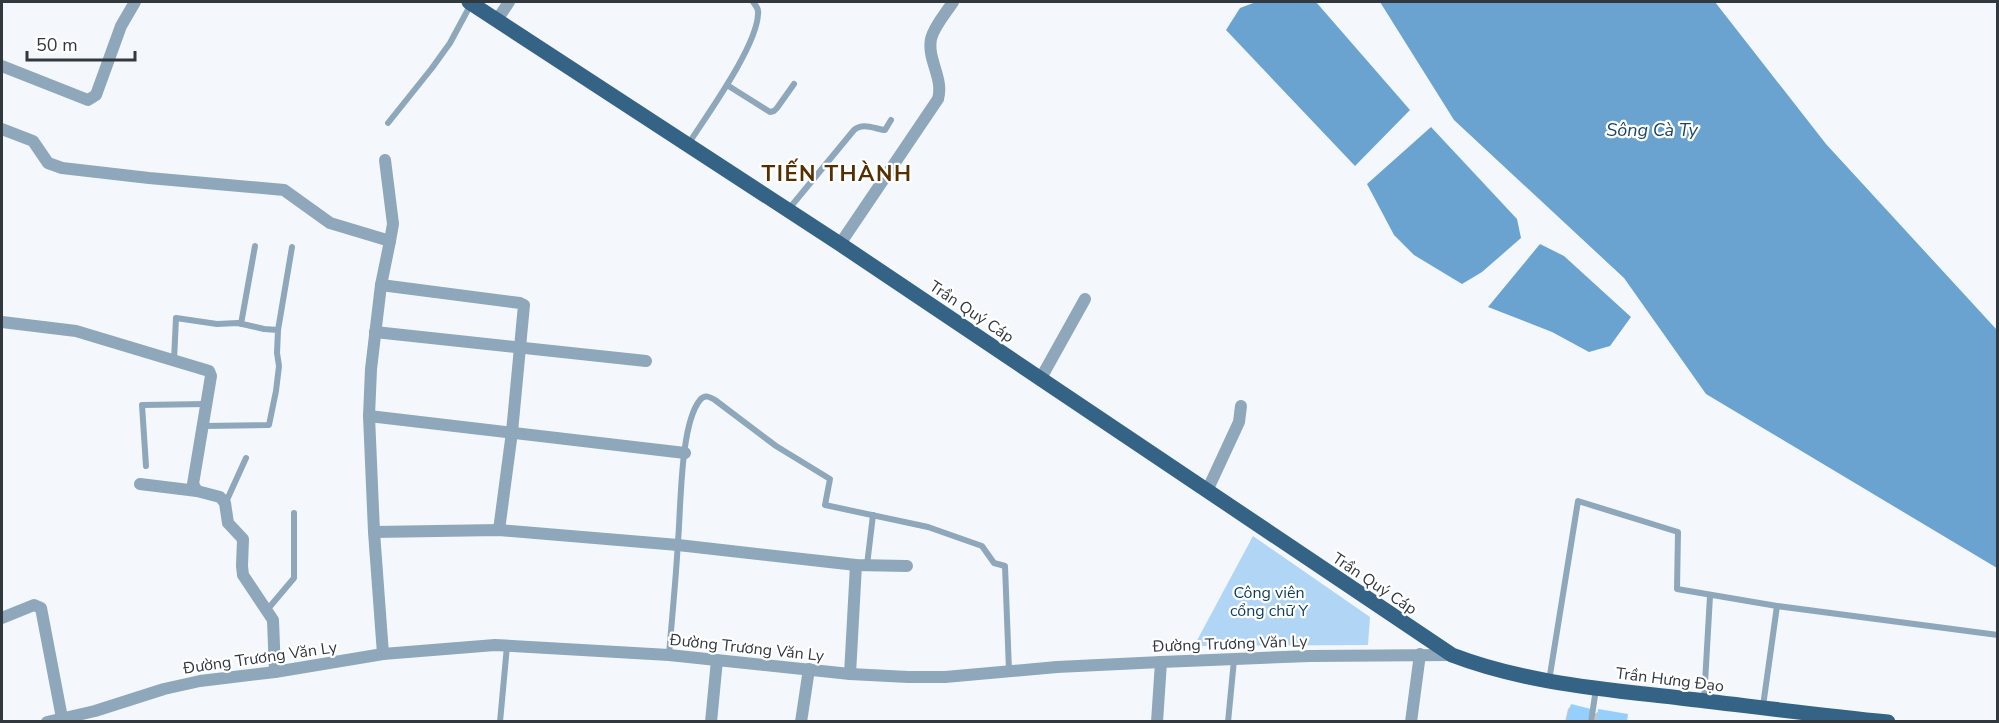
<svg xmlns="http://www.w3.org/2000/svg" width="1999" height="723" font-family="'Nunito Sans',sans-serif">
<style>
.green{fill:#b1d6f5}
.water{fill:#6aa3cf}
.shadow{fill:#0003}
.building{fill:#94cffd}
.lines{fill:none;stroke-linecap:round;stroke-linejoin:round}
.lane{stroke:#8ea7bb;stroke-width:6}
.street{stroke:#8ea7bb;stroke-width:12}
.primary{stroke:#356386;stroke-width:15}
.labels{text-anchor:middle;stroke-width:4.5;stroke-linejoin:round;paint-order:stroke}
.street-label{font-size:16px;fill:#31393f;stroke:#fff}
.park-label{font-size:16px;fill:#0f3c5a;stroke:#fff}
.water-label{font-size:18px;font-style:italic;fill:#1b4665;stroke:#fff}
.district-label{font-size:22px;font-weight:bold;letter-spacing:1.5px;fill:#562f00;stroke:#fff}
</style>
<rect width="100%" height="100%" fill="#f4f8fc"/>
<!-- green -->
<polygon class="green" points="1253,536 1370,617 1368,645 1194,646"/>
<!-- water -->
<g class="water">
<polygon points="1256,2 1316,2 1410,110 1355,166 1226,30 1240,8"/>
<polygon points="1380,2 1715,2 1826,144 1997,330 1997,568 1706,394 1624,278 1454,120"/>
<polygon points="1431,127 1517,219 1521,238 1482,272 1462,284 1414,255 1394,235 1367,184"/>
<polygon points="1540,244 1564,256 1631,317 1610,346 1589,352 1552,332 1488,307"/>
</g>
<!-- shadow -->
<g class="shadow">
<polygon points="1571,706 1587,722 1565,722 1568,709"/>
<polygon points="1599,711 1625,722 1594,722 1595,714"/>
</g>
<!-- building -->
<g class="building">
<polygon points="1571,704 1591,709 1588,722 1566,722"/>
<polygon points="1598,709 1628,714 1627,722 1597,722"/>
</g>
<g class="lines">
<!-- lane -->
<g class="lane">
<polyline points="727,85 770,112 774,111 777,108 794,84"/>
<polyline points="388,123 432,68 450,43 471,4"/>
<path d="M689,143C707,115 757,46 758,14C759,9 756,6 753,2"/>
<path d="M788,210L854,130C863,122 875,129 885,130L891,120"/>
<polyline points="241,324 255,246"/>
<polyline points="278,330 292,247"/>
<polyline points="174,360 176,318 217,324 238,323 264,329 278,330 277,353 279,366 276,391 269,425 203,426"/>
<polyline points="146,466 142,405 206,404"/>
<polyline points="226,502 246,458"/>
<polyline points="867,565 873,515"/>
<polyline points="267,610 294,578 294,513"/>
<path d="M669,655C672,617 676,579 678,541C681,508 680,424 700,400C705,394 710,397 715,400L776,446L830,479L825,505L928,527L982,546L994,563L1005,566L1009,671"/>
<polyline points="1549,681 1578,501 1678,532 1677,589 1777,606 1998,635"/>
<polyline points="1704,700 1710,596"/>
<polyline points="1763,706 1777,606"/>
<polyline points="500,722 507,646"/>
<polyline points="1228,722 1234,660"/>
<polyline points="1591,722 1596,689"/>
</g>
<!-- street -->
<g class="street">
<polyline points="497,20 509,2"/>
<polyline points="2,66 88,100 96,95 121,26 135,2"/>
<polyline points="2,129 33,141 48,163 62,168 149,178 284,190 330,223 390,241 381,285 371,369 369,416 374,532 383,654"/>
<polyline points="385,160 393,224 390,241"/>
<path d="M840,244L938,99C944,78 927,60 931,39C934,26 946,13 953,2"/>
<polyline points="381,285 520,303 524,305 512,432 499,530"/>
<polyline points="2,322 76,331 209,371 211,376 193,484 197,491 220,497 225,503 228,523 243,539 242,566 243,575 273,620 275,672"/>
<polyline points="375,332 646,361"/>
<polyline points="1041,378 1085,299"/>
<polyline points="369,416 685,453"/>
<polyline points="140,484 197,491"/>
<polyline points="1207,491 1239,422 1241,406"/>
<polyline points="374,532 499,530 678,545 856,565 907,566"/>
<polyline points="2,618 34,605 41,608 62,718"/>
<polyline points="850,674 856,565"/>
<polyline points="47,722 95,711 164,689 200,681 275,672 383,654 495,645 669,655 850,674 908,677 945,677 1057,667 1161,662 1310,656 1452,655"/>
<polyline points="711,722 717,660"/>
<polyline points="801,722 809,669"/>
<polyline points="1157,722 1161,662"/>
<polyline points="1411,722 1420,654"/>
</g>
<!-- primary -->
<path class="primary" d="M469,2L840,244L1452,655C1525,683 1603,689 1680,698C1749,706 1818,715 1888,722"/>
</g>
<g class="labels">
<!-- street labels -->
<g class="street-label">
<text transform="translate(972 311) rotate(34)" y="6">Trần Quý Cáp</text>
<text transform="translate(1375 583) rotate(34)" y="6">Trần Quý Cáp</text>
<text transform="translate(1230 643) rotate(-2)" y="6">Đường Trương Văn Ly</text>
<text transform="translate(747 647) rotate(6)" y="6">Đường Trương Văn Ly</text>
<text transform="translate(260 657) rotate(-8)" y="6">Đường Trương Văn Ly</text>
<text transform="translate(1670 679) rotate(7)" y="6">Trần Hưng Đạo</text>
</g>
<!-- park labels -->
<g class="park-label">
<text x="1269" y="598">Công viên<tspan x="1269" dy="18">cổng chữ Y</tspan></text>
</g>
<!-- water labels -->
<g class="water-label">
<text x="1652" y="136">Sông Cà Ty</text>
</g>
<!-- district labels -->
<g class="district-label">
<text x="837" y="181">TIẾN THÀNH</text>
</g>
</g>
<!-- border -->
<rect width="1999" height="723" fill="none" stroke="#31393f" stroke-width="6"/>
<!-- scale -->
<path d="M27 51v9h108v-9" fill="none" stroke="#31393f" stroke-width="3"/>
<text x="36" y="51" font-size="18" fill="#31393f" stroke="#ffffff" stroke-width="4.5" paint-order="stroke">50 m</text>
</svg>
